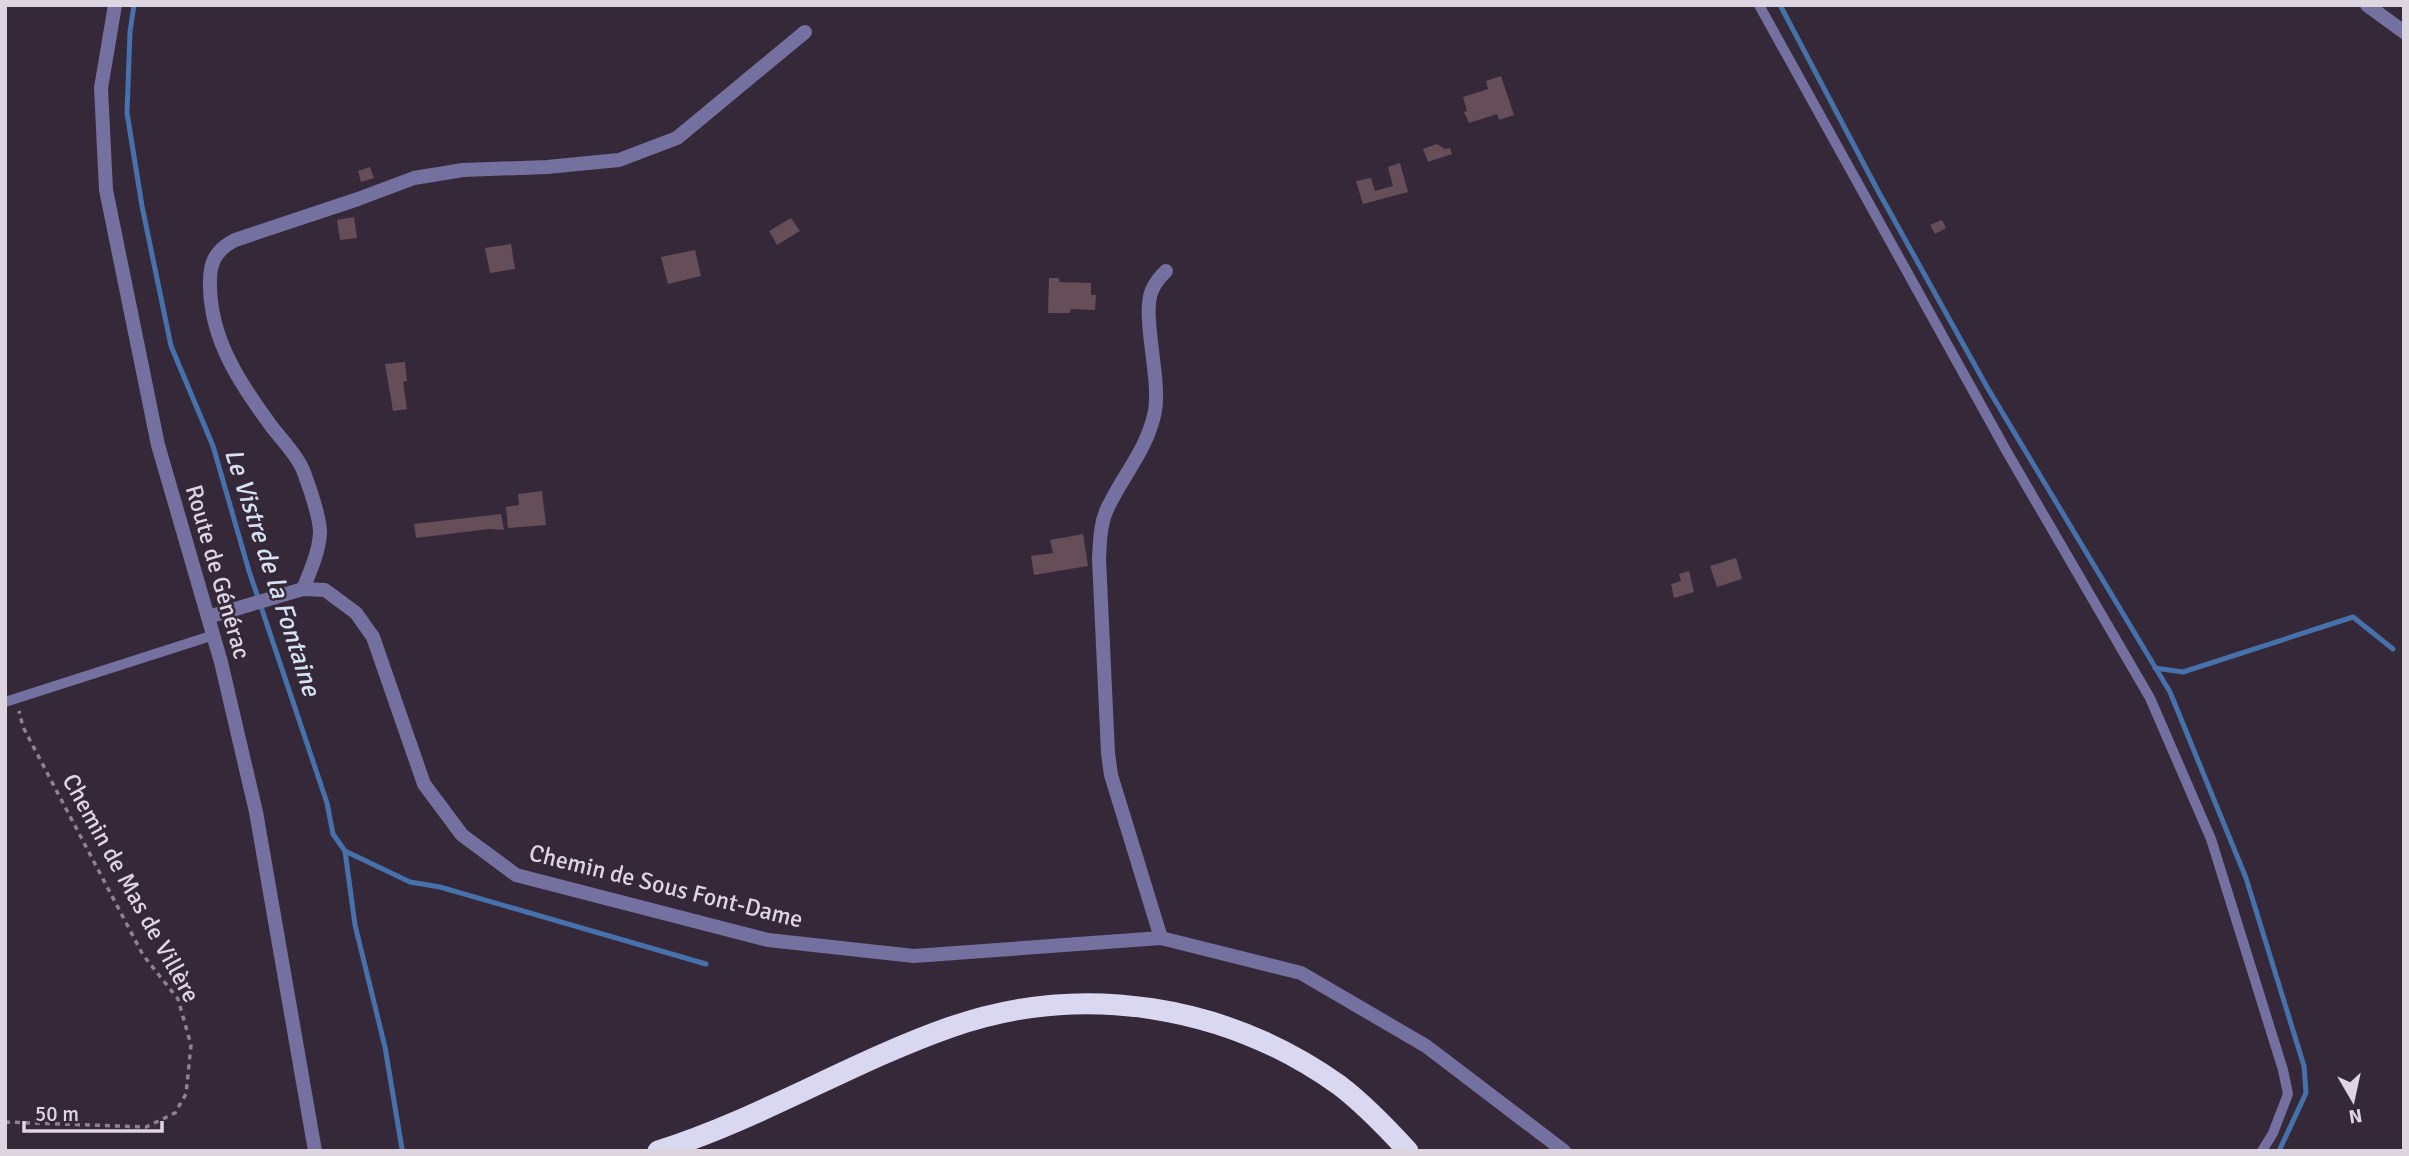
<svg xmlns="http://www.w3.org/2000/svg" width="2409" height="1156" font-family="Signika,sans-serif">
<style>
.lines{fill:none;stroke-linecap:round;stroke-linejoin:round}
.stream{stroke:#4671aa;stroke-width:5}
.building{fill:#654e58}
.path{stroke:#8d8290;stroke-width:3.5;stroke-dasharray:5 5;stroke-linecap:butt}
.service{stroke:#74709f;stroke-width:10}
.minor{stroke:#74709f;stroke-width:14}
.tertiary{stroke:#74709f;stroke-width:14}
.motorway{stroke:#d9d8f0;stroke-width:21}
.labels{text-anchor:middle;stroke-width:5;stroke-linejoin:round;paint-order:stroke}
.street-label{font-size:24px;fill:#ddd5df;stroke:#352839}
.water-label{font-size:26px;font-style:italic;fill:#d7e3f4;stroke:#352839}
</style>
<rect width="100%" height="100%" fill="#352839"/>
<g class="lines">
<!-- stream -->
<g class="stream">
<polyline points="134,5 130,32 127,113 142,206 171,346 213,446 249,571 327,803 333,834 345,851 355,925 385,1047 402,1149"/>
<polyline points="1780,5 1877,189 1987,387 2170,692 2246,878 2304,1066 2306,1093 2279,1151"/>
<polyline points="2155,668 2183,672 2353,617 2393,649"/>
<polyline points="345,851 410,882 440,887 706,964"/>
</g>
</g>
<!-- building -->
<g class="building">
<polygon points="1501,76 1514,115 1499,120 1497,114 1469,123 1464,112 1467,111 1463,97 1488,89 1486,81"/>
<polygon points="1437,144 1445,149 1450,148 1452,154 1428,162 1423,149"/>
<polygon points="1400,163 1408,192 1363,204 1356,181 1371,178 1375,191 1393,186 1388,167"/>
<polygon points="370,167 374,178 361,182 358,171"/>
<polygon points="354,217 357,238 340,240 337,220"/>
<polygon points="791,218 800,231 777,245 769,231"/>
<polygon points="1942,220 1946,228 1935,234 1930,225"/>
<polygon points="511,244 515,269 490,273 485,248"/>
<polygon points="695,250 701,276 668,284 661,257"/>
<polygon points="1049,278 1059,278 1059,282 1091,283 1091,295 1096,295 1095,310 1071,309 1070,313 1048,313"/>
<polygon points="405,362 407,381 403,382 407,409 393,411 385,364"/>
<polygon points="542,491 546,525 508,528 506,507 519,505 518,494"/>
<polygon points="501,514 504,530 489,529 416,538 414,524"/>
<polygon points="1083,534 1088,566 1034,575 1031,556 1053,553 1050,540"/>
<polygon points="1736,558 1742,579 1717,587 1710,566"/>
<polygon points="1689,571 1694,592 1674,598 1671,584 1681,581 1679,574"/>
</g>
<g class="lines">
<!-- path -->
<polyline class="path" points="5,1122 146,1127 175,1113 186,1094 191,1045 178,999 143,955 23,727 19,711"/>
<!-- service -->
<g class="service">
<polyline points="1759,5 2007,452 2150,698 2211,839 2283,1070 2288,1094 2273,1133 2262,1151"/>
<polyline points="5,702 214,635"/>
</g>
<!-- minor -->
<g class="minor">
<polyline points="2367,5 2404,32"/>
<path d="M303,589C310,572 319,552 320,533C320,516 309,486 303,470C297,455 282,440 272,427C241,385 211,341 210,287C209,264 214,251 235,240L358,199L414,178L463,170L547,167L619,160L677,138L805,32"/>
<path d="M1161,938L1111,775L1108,753L1099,559C1100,541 1100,523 1108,507C1125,472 1147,450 1155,411C1161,377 1140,311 1153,288C1156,282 1161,276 1166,271"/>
</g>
<!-- tertiary -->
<g class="tertiary">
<polyline points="115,5 101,88 106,190 158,445 221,662 256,812 315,1151"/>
<polyline points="208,617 303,589 325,590 356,613 373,637 424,784 462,835 516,875 768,940 914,956 1161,938 1301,973 1426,1046 1564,1151"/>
</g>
<!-- motorway -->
<path class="motorway" d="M658,1151C760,1119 851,1062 951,1027C1082,981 1227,1005 1339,1085C1364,1104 1387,1128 1408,1151"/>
</g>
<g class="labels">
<!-- street labels -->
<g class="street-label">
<text transform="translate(218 572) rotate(74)" y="8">Route de Générac</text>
<text transform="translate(666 886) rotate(14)" y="8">Chemin de Sous Font-Dame</text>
<text transform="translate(131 888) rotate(61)" y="8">Chemin de Mas de Villère</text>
</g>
<!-- water labels -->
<g class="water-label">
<text transform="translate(273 572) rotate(72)" y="9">Le Vistre de la Fontaine</text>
</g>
</g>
<!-- border -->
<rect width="2409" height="1156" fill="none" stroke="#ddd5df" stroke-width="14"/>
<!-- north arrow -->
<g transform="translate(2353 1100) rotate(171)" stroke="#352839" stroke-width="5" paint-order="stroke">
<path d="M0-5L12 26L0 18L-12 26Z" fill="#ddd5df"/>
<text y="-10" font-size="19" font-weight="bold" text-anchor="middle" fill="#ddd5df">N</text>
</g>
<!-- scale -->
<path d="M24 1121v10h138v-10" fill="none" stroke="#ddd5df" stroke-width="3.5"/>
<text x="35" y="1121" font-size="21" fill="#ddd5df" stroke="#352839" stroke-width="5" paint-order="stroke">50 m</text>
</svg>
